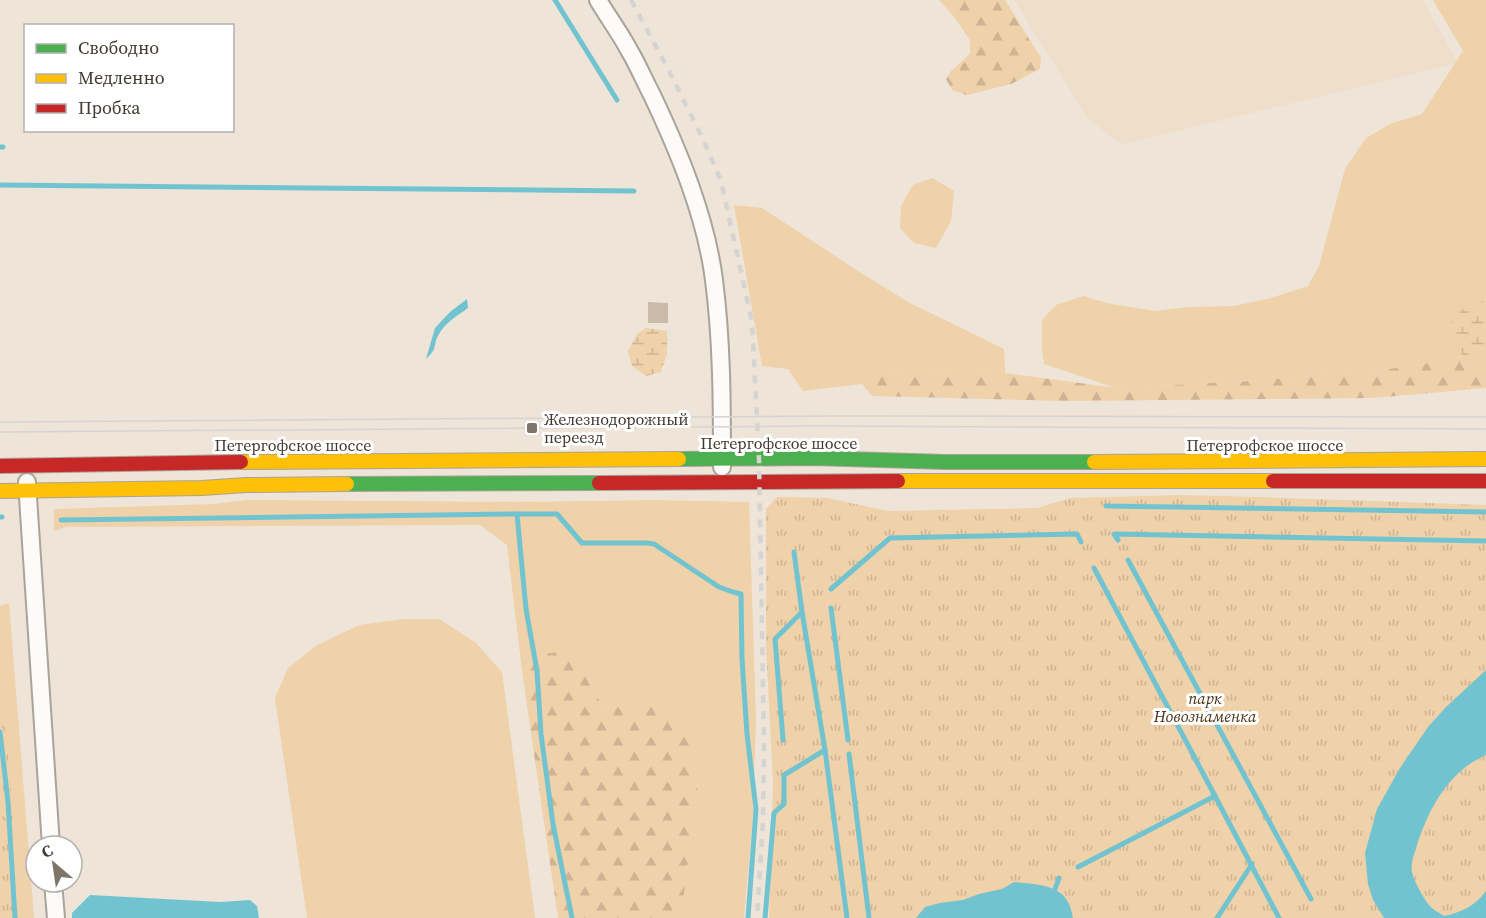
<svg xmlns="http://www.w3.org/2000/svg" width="1486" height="918" font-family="'Source Serif 4',serif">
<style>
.built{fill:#efdec9}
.grass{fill:#efd1aa}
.forest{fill:url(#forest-firs)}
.wetland{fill:url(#wetland-marsh)}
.park{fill:url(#park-tufts)}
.water{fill:#71c4cf}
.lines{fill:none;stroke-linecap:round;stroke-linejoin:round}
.stream{stroke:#71c4cf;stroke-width:5}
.building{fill:#cabba8}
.street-casing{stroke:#aaa39a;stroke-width:20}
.fast-casing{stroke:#aaa39a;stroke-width:16}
.slow-casing{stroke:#aaa39a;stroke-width:16}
.jam-casing{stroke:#aaa39a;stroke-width:16}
.street{stroke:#fcfbf9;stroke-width:16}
.fast{stroke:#4caf50;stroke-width:14}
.slow{stroke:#ffc107;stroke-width:14}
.jam{stroke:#c62828;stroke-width:14}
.tram{stroke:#d6d4d0;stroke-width:1.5}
.rail{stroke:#d6d4d0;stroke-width:4.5;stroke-dasharray:8 8;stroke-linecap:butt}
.poi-dot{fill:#7e766b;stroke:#fff;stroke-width:2}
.labels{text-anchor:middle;stroke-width:6;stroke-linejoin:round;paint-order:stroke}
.poi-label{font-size:16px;fill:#413a31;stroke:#fff;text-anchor:start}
.street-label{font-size:16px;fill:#413a31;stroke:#fff}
.park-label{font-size:16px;font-style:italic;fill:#483213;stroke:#fff}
</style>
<defs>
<pattern id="forest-firs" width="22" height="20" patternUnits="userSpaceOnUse" patternTransform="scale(1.5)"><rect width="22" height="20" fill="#efd1aa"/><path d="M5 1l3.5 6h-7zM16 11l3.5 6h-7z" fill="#ceb493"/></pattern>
<pattern id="wetland-marsh" width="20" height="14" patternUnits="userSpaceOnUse" patternTransform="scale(1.5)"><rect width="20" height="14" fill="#efd1aa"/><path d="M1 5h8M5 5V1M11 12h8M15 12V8" fill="none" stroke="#ceb493"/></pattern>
<pattern id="park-tufts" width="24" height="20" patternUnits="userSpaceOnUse" patternTransform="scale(1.5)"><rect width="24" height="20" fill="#efd1aa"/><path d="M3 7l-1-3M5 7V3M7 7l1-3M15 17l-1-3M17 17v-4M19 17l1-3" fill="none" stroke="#ceb493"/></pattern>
</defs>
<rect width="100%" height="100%" fill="#eee4d8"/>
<!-- built -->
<polygon class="built" points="1014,0 1423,0 1458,63 1123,144 1111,137 1087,117"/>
<!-- grass -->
<g class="grass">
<polygon points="1433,0 1486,0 1486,300 1462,309 1452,322 1463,358 1389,369 1250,381 1116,388 1044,364 1042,350 1042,320 1056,305 1083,296 1111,304 1156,311 1189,307 1234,306 1271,298 1308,286 1319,266 1345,169 1366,138 1390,124 1422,114 1463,51"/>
<polygon points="932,178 954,191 951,221 936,248 914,243 900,228 901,206 913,185"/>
<polygon points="734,205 762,208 858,271 908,302 1004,349 1005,373 917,375 879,374 862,384 803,391 788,369 762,366"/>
<polygon points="247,500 526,502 654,500 749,502 756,721 753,813 744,918 681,918 698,781 655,701 603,708 584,669 538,654 522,671 507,545 480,525 67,527 54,531 54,509 214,504"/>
<polygon points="9,603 34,918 0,918 0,606"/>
<polygon points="405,619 439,619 476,643 502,672 535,918 307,918 275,698 288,668 316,646 359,625"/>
</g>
<!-- forest -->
<g class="forest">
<polygon points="939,0 1005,0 1041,58 1040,69 1011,84 967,95 952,90 946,79 951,71 970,54 970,40 955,18"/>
<polygon points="1486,356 1486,388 1373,398 1064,401 872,396 862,384 879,374 917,375 1005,373 1117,388 1250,381 1389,369 1463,358"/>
<polygon points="561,652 584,669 603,708 655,701 681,725 692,752 698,781 681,918 558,918 522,671 538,654"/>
</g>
<!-- wetland -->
<g class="wetland">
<polygon points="1486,300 1486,356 1463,358 1452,322 1462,309"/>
<polygon points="646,328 667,331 667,354 661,372 646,376 632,366 628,351 637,334"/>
</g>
<!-- park -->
<g class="park">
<polygon points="1182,495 1259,497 1486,505 1486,918 769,918 773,782 766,646 766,509 777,497 827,498 888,511 1037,508 1070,498"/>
<polygon points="0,672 23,918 0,918"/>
</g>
<!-- water -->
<g class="water">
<path d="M467,299L468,308C458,315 445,323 439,334C432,346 439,347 426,359L435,328L450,312Z"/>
<path d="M1486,670V755C1449,771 1429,808 1417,845C1415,852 1410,864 1412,872C1414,881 1425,902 1432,908C1435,911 1440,913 1444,916C1462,912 1475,906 1486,891V918H1384L1373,900L1368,884L1365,853L1377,809L1400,768L1428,727L1446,707Z"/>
<path d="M1014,882C1033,884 1061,884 1069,904C1071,908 1072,914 1073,918H916L925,907L940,903L963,900L979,894L1002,889Z"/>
<polygon points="90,895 220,902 250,900 257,906 259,918 72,918 72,913"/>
</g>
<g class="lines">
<!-- stream -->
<g class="stream">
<polyline points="555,0 617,100"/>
<polyline points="0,147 3,147"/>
<polyline points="0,185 634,191"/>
<polyline points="1106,506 1486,512"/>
<polyline points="517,514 526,609 537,671 541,734 553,824 572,918"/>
<polyline points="0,517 2,517"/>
<polyline points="61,520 517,514 557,514 582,543 647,543 654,544 719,587 733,592 741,594 742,659 747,734 756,809 748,918"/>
<polyline points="1118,540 1114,534 1486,541"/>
<polyline points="794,552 802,612 825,750 847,918"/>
<polyline points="1128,560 1311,899"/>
<polyline points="831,589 890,538 1077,534 1081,542"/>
<polyline points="831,608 848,740"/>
<polyline points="0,732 8,802 15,918"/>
<polyline points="783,740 775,639 802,612"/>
<polyline points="849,754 869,918"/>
<polyline points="1215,796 1279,918"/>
<polyline points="1078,867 1215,796 1094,568"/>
<polyline points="1055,889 1059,878"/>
<polyline points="765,918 774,813 784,804 784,775 825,750"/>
<polyline points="1217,918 1252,864"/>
</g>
</g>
<!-- building -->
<polygon class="building" points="648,302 668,303 668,323 648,323"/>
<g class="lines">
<defs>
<g id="street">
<path d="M598,0C608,17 620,33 629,50C638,65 644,80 652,95C679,152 706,217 714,280C722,342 722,404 722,467"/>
<polyline points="27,482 51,846"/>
<polyline points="53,882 56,918"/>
</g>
<g id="fast">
<polyline points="679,459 814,458 945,462 1094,462"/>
<polyline points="347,484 599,483"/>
</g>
<g id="slow">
<polyline points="241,462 679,459"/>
<polyline points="1094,462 1486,459"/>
<polyline points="898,481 1273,481"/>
<polyline points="0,491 202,488 246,485 347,484"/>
</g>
<g id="jam">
<polyline points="0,466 241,462"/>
<polyline points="1273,481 1486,481"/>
<polyline points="599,483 898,481"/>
</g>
</defs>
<!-- street casing -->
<use href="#street" class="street-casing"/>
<!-- fast casing -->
<use href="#fast" class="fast-casing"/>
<!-- slow casing -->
<use href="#slow" class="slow-casing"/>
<!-- jam casing -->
<use href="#jam" class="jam-casing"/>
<!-- street -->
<use href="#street" class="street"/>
<!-- fast -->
<use href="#fast" class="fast"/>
<!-- slow -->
<use href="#slow" class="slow"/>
<!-- jam -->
<use href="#jam" class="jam"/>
<!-- tram -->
<g class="tram">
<polyline points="0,422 842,416 1486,417"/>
<polyline points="0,432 815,426 1486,429"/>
</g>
<!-- rail -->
<polyline class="rail" points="631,0 666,65 704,141 721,181 752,322 759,459 764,747 763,822 757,918"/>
</g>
<!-- markers -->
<rect class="poi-dot" x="526" y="422" width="12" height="12" rx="3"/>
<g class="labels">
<!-- poi labels -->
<g class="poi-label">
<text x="544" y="425">Железнодорожный<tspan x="544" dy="18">переезд</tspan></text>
</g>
<!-- street labels -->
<g class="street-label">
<text x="779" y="449">Петергофское шоссе</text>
<text x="293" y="451">Петергофское шоссе</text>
<text x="1265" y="451">Петергофское шоссе</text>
</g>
<!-- park labels -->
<g class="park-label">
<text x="1205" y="704">парк<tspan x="1205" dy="18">Новознаменка</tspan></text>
</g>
</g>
<!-- legend -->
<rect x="24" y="24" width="210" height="108" fill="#ffffff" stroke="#b3b0ad" stroke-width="1.5"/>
<rect x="36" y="44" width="30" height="9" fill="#4caf50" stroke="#b3b0ad" stroke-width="1.5"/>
<text x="78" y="54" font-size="18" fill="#413a31">Свободно</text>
<rect x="36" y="74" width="30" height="9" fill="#ffc107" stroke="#b3b0ad" stroke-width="1.5"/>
<text x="78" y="84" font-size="18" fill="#413a31">Медленно</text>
<rect x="36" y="104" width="30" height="9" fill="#c62828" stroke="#b3b0ad" stroke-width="1.5"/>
<text x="78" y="114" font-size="18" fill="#413a31">Пробка</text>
<!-- north arrow -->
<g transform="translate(54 864) rotate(331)"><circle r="28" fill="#ffffff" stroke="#b3b0ad" stroke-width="1.5"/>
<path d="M0-4.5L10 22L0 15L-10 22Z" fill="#7e766b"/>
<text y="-9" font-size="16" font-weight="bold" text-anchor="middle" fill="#413a31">С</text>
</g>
</svg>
